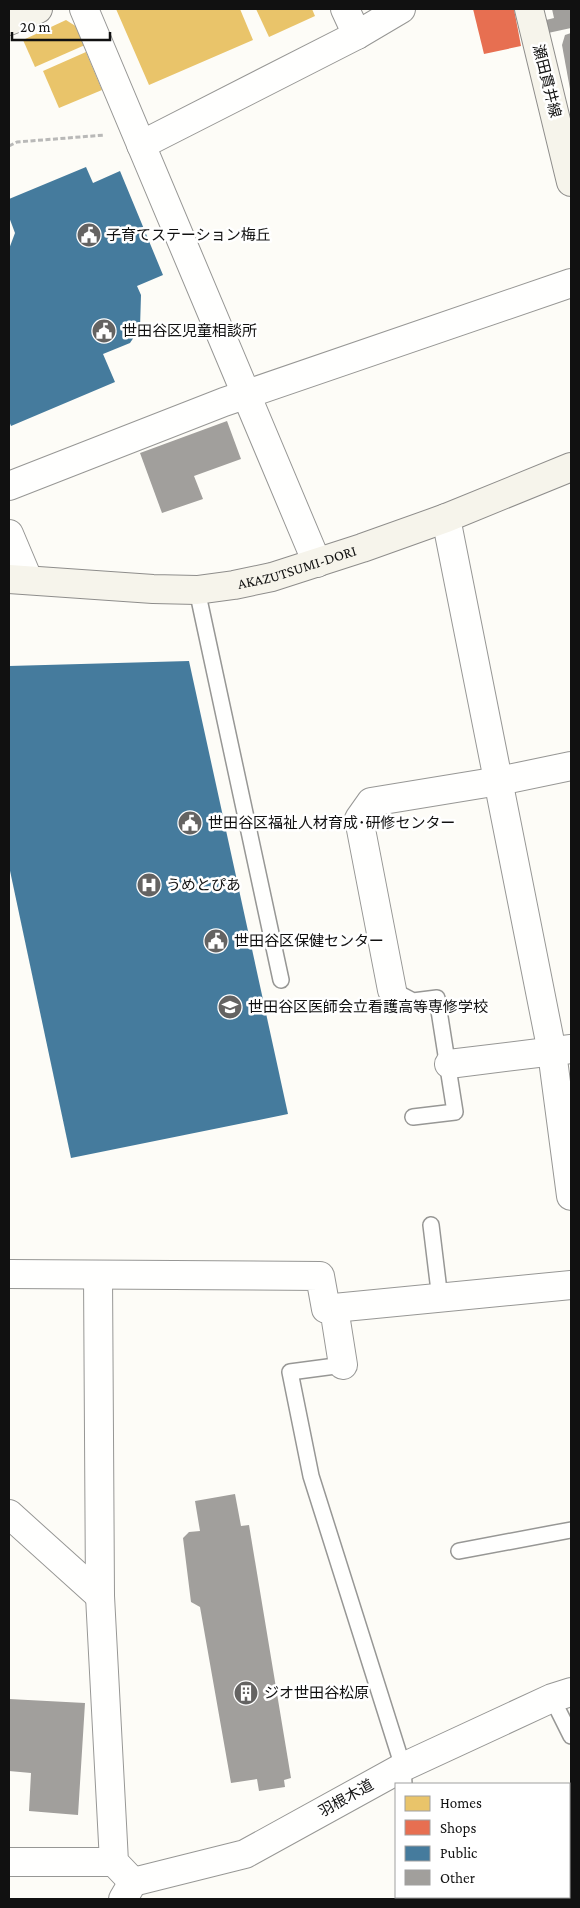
<svg xmlns="http://www.w3.org/2000/svg" width="580" height="1908" font-family="'Crimson Pro','Noto Sans JP',serif">
<style>
.homes{fill:#e9c46a}
.shops{fill:#e76f51}
.public{fill:#457b9d}
.building{fill:#a19f9c}
.lines{fill:none;stroke-linecap:round;stroke-linejoin:round}
.lane-casing{stroke:#979795;stroke-width:18}
.street-casing{stroke:#979795;stroke-width:30}
.secondary-casing{stroke:#8e8d8b;stroke-width:30}
.path{stroke:#b9b9b8;stroke-width:3;stroke-dasharray:5 2.5;stroke-linecap:butt}
.lane{stroke:#fffffe;stroke-width:15}
.street{stroke:#fffffe;stroke-width:28}
.secondary{stroke:#f6f4eb;stroke-width:28}
.labels{text-anchor:middle;stroke-width:5;stroke-linejoin:round;paint-order:stroke}
.street-label{font-size:15px;fill:#111;stroke:#fff}
.poi-label{font-size:15px;fill:#111;stroke:#fff;text-anchor:start}
</style>
<rect width="100%" height="100%" fill="#fdfcf7"/>
<!-- homes -->
<g class="homes">
<polygon points="116,9 170,9 171,10 175,9 240,9 253,40 149,85"/>
<polygon points="256,9 312,9 315,16 269,37"/>
<polygon points="66,20 77,27 85,45 35,67 23,40"/>
<polygon points="86,52 102,90 59,108 43,71"/>
</g>
<!-- shops -->
<polygon class="shops" points="473,9 514,9 521,46 484,54"/>
<!-- public -->
<g class="public">
<polygon points="86,167 93,183 120,171 163,275 137,286 141,295 140,328 130,343 103,354 115,382 11,426 9,421 9,249 15,233 9,217 9,199"/>
<polygon points="189,661 288,1114 71,1158 9,866 9,666"/>
</g>
<!-- building -->
<g class="building">
<polygon points="552,9 571,9 571,28 548,33 546,20 554,18"/>
<polygon points="571,33 571,89 570,89 562,45 565,35"/>
<polygon points="227,421 241,459 194,476 203,499 162,513 140,453"/>
<polygon points="235,1494 241,1526 249,1525 291,1778 284,1780 285,1787 259,1791 257,1779 231,1783 200,1607 191,1602 183,1538 189,1532 200,1531 195,1501"/>
<polygon points="9,1699 85,1703 78,1815 29,1811 31,1773 9,1771"/>
</g>
<g class="lines">
<defs>
<g id="lane">
<polyline points="197,590 281,980"/>
<polyline points="392,990 413,1001 437,998 455,1112 413,1117"/>
<polyline points="431,1225 440,1299"/>
<polyline points="343,1365 290,1372 311,1476 403,1767 404,1784"/>
<polyline points="459,1551 571,1530"/>
<polyline points="552,1698 571,1736"/>
<polyline points="408,1897 408,1899"/>
</g>
<g id="street">
<polyline points="84,9 317,563"/>
<polyline points="345,9 357,35"/>
<polyline points="141,145 357,35 401,9"/>
<polyline points="9,486 224,402 571,283"/>
<polyline points="446,518 552,1052 571,1196"/>
<polyline points="9,534 28,579"/>
<polyline points="392,990 359,819 371,802 499,781 571,766"/>
<polyline points="449,1064 571,1049"/>
<polyline points="9,1274 320,1276 326,1309 334,1308 343,1365"/>
<polyline points="98,1275 100,1596 114,1862 133,1882"/>
<polyline points="334,1308 571,1285"/>
<polyline points="9,1514 100,1596"/>
<polyline points="9,1862 114,1862"/>
<polyline points="123,1899 133,1882 245,1854 403,1767 552,1698 571,1692"/>
</g>
<g id="secondary">
<polyline points="529,9 571,182"/>
<polyline points="9,21 38,9"/>
<path id="s1" d="M9,579L153,589L197,590L234,585L272,577L362,548L446,518L571,467"/>
</g>
</defs>
<!-- lane casing -->
<use href="#lane" class="lane-casing"/>
<!-- street casing -->
<use href="#street" class="street-casing"/>
<!-- secondary casing -->
<use href="#secondary" class="secondary-casing"/>
<!-- path -->
<polyline class="path" points="9,146 17,142 105,135"/>
<!-- lane -->
<use href="#lane" class="lane"/>
<!-- street -->
<use href="#street" class="street"/>
<!-- secondary -->
<use href="#secondary" class="secondary"/>
</g>
<!-- icons -->
<defs>
<symbol id="civic-disc" viewBox="-11 -11 22 22"><circle r="9.5" fill="#646362" stroke="#fff"/><path d="M-.6-6.5H3V-4.5H.6V-3L4-1V1h2V6H-6V1h2V-1L-.6-3ZM-1.2 2.5V6h2.4V2.5Z" fill="#fff"/></symbol>
<symbol id="hospital-disc" viewBox="-11 -11 22 22"><circle r="9.5" fill="#646362" stroke="#fff"/><path d="M-5-5h3v3.5h4V-5h3V5h-3V1.5h-4V5h-3Z" fill="#fff"/></symbol>
<symbol id="school-disc" viewBox="-11 -11 22 22"><circle r="9.5" fill="#646362" stroke="#fff"/><path d="M0-5L7-2L0 1L-7-2ZM-4 1L0 2.5L4 1V4Q0 6-4 4Z" fill="#fff"/></symbol>
<symbol id="building-disc" viewBox="-11 -11 22 22"><circle r="9.5" fill="#646362" stroke="#fff"/><path d="M-4-6H4V6H1V3H-1V6H-4ZM-2.5-4.3h1.7v1.8h-1.7ZM.8-4.3h1.7v1.8H.8ZM-2.5-1h1.7V.8h-1.7ZM.8-1h1.7V.8H.8Z" fill="#fff"/></symbol>
</defs>
<g fill-rule="evenodd">
<use href="#civic-disc" x="75" y="221" width="28" height="28"/>
<use href="#civic-disc" x="90" y="317" width="28" height="28"/>
<use href="#civic-disc" x="176" y="809" width="28" height="28"/>
<use href="#hospital-disc" x="135" y="871" width="28" height="28"/>
<use href="#civic-disc" x="202" y="927" width="28" height="28"/>
<use href="#school-disc" x="216" y="993" width="28" height="28"/>
<use href="#building-disc" x="232" y="1679" width="28" height="28"/>
</g>
<g class="labels">
<!-- street labels -->
<g class="street-label">
<text transform="translate(547 81) rotate(76)" y="5">瀬田貫井線</text>
<text dy="5" stroke="none"><textPath href="#s1" startOffset="291">AKAZUTSUMI-DORI</textPath></text>
<text transform="translate(346 1798) rotate(-29)" y="5">羽根木道</text>
</g>
<!-- poi labels -->
<g class="poi-label">
<text x="106" y="240">子育てステーション梅丘</text>
<text x="122" y="336">世田谷区児童相談所</text>
<text x="208" y="828">世田谷区福祉人材育成･研修センター</text>
<text x="166" y="890">うめとぴあ</text>
<text x="234" y="946">世田谷区保健センター</text>
<text x="248" y="1012">世田谷区医師会立看護高等専修学校</text>
<text x="264" y="1698">ジオ世田谷松原</text>
</g>
</g>
<!-- border -->
<rect width="580" height="1908" fill="none" stroke="#111111" stroke-width="20"/>
<!-- legend -->
<rect x="395" y="1783" width="175" height="115" fill="#ffffff" stroke="#a0a0a0"/>
<rect x="405" y="1796" width="25" height="15" fill="#e9c46a" stroke="#a0a0a0"/>
<text x="440" y="1808" font-size="15" fill="#111111">Homes</text>
<rect x="405" y="1820" width="25" height="15" fill="#e76f51" stroke="#a0a0a0"/>
<text x="440" y="1833" font-size="15" fill="#111111">Shops</text>
<rect x="405" y="1846" width="25" height="15" fill="#457b9d" stroke="#a0a0a0"/>
<text x="440" y="1858" font-size="15" fill="#111111">Public</text>
<rect x="405" y="1870" width="25" height="15" fill="#a19f9c" stroke="#a0a0a0"/>
<text x="440" y="1883" font-size="15" fill="#111111">Other</text>
<!-- scale -->
<path d="M12 32v8h98v-8" fill="none" stroke="#111111" stroke-width="2.5"/>
<text x="20" y="32" font-size="15" fill="#111111" stroke="#ffffff" stroke-width="4" paint-order="stroke">20 m</text>
</svg>
